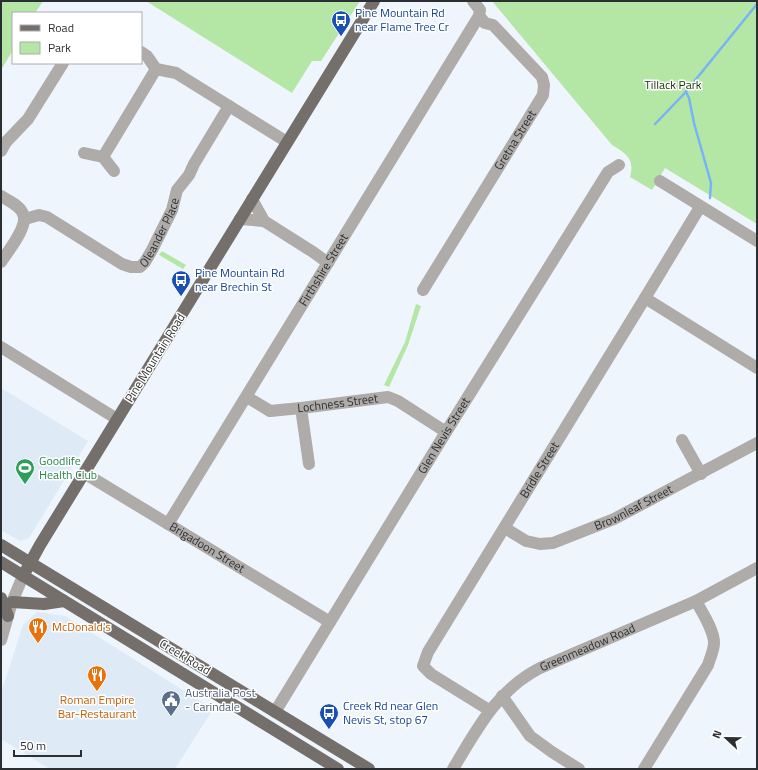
<svg xmlns="http://www.w3.org/2000/svg" width="758" height="770" font-family="'Titillium Web',sans-serif">
<style>
.built{fill:#deeaf6}
.green{fill:#b4e6a5}
.lines{fill:none;stroke-linecap:round;stroke-linejoin:round}
.stream{stroke:#77b4f7;stroke-width:2.5}
.minor{stroke:#aeaba9;stroke-width:12}
.major{stroke:#746f6a;stroke-width:12}
.labels{text-anchor:middle;stroke-width:3;stroke-linejoin:round;paint-order:stroke}
.transit-label{font-size:12px;fill:#164399;stroke:#fff;text-anchor:start}
.park-label{font-size:12px;fill:#113502;stroke:#fff}
.street-label{font-size:12px;fill:#2c2f31;stroke:#fff}
.leisure-label{font-size:12px;fill:#27864d;stroke:#fff;text-anchor:start}
.food-label{font-size:12px;fill:#c56008;stroke:#fff;text-anchor:start}
.service-label{font-size:12px;fill:#4e5e75;stroke:#fff;text-anchor:start}
</style>
<rect width="100%" height="100%" fill="#eff5fc"/>
<!-- built -->
<g class="built">
<polygon points="1,388 88,441 29,538 20,541 1,530"/>
<polygon points="37,612 65,616 213,709 175,769 50,769 1,739 1,691 6,678 23,625"/>
</g>
<!-- green -->
<g class="green">
<polygon points="1,1 43,1 35,13 13,13 13,50 1,70"/>
<polygon points="146,1 360,1 321,61 312,61 292,93"/>
<path d="M492,1H757V224L665,168L652,190L630,177C635,159 626,153 612,145Z"/>
<polygon points="162,251 186,265 183,269 159,255"/>
<polygon points="416,304 421,306 408,345 389,387 384,385 405,342"/>
</g>
<g class="lines">
<!-- stream -->
<g class="stream">
<polyline points="686,92 689,98 694,123 711,183 710,198"/>
<polyline points="655,124 684,94 757,4"/>
</g>
<!-- minor -->
<g class="minor">
<polyline points="141,52 147,56 156,69 176,73 287,142"/>
<polyline points="1,151 6,142 28,119 63,63"/>
<polyline points="84,153 103,157 114,171"/>
<polyline points="103,157 156,69"/>
<polyline points="660,181 757,241"/>
<path d="M1,196C8,201 20,205 23,214C29,226 8,251 1,262"/>
<polyline points="252,199 264,221"/>
<path id="s1" d="M25,219L39,215L47,217L122,264L131,267H140L145,262L152,250L172,210L177,190L189,175L194,164L229,106"/>
<polyline points="240,219 264,221 313,252 328,263"/>
<path id="s2" d="M423,290L543,95L544,85L542,77L493,25L485,23L479,16L480,10L473,1"/>
<polyline points="645,298 757,368"/>
<polyline points="1,347 117,419"/>
<path id="s3" d="M247,397L270,411L301,408L388,397L398,401L446,432"/>
<polyline points="301,408 309,464"/>
<polyline points="682,440 701,474"/>
<path id="s4" d="M84,473L330,622"/>
<path id="s5" d="M168,524L479,16"/>
<path id="s6" d="M505,528L526,541L540,544L553,543L614,519L757,443"/>
<polyline points="1,640 12,602 23,576"/>
<polyline points="502,696 530,736 552,752 579,769"/>
<path id="s7" d="M489,710L431,674L423,666L428,652L645,298L700,207"/>
<path id="s8" d="M275,712L446,432L608,172L619,165"/>
<path id="s9" d="M453,769C477,729 497,690 540,668L696,601L757,568"/>
<path d="M644,769L708,665C710,658 714,650 714,643C714,630 702,612 696,601"/>
</g>
<!-- major -->
<g class="major">
<polyline points="1,545 369,769"/>
<polyline points="1,562 338,769"/>
<polyline points="23,576 40,545 374,1"/>
<polyline points="1,598 8,616"/>
<polyline points="12,602 44,604 64,601"/>
</g>
</g>
<!-- icons -->
<defs>
<symbol id="bus-pin" viewBox="-11 -11 22 30"><path d="M0 17L-7.5 6A9.5 9.5 0 1 1 7.5 6Z" fill="#1a4fb4" stroke="#fff"/><path d="M-5-6H5V4H4V6H2V4H-2V6H-4V4H-5ZM-3.5-4V0h7V-4ZM-3.5 1.2v1.5H-2V1.2ZM2 1.2v1.5H3.5V1.2Z" fill="#fff"/></symbol>
<symbol id="stadium-pin" viewBox="-11 -11 22 30"><path d="M0 17L-7.5 6A9.5 9.5 0 1 1 7.5 6Z" fill="#2e9e5b" stroke="#fff"/><path d="M0-5a6.5 5 0 1 0 0 10a6.5 5 0 1 0 0-10ZM-3.5-1.8h7v3.6h-7Z" fill="#fff"/></symbol>
<symbol id="restaurant-pin" viewBox="-11 -11 22 30"><path d="M0 17L-7.5 6A9.5 9.5 0 1 1 7.5 6Z" fill="#e8710a" stroke="#fff"/><path d="M-5-6h1v4h1v-4h1v4h1v-4h1v5L-1.5 .5V6h-2V.5L-5-1ZM5-6V6H3V1.5H1.5Q1.5-4 5-6Z" fill="#fff"/></symbol>
<symbol id="civic-pin" viewBox="-11 -11 22 30"><path d="M0 17L-7.5 6A9.5 9.5 0 1 1 7.5 6Z" fill="#5c6f8a" stroke="#fff"/><path d="M-.6-6.5H3V-4.5H.6V-3L4-1V1h2V6H-6V1h2V-1L-.6-3ZM-1.2 2.5V6h2.4V2.5Z" fill="#fff"/></symbol>
</defs>
<g fill-rule="evenodd">
<use href="#bus-pin" x="330" y="9" width="22" height="30"/>
<use href="#bus-pin" x="170" y="269" width="22" height="30"/>
<use href="#stadium-pin" x="14" y="457" width="22" height="30"/>
<use href="#restaurant-pin" x="27" y="616" width="22" height="30"/>
<use href="#restaurant-pin" x="86" y="664" width="22" height="30"/>
<use href="#civic-pin" x="160" y="689" width="22" height="30"/>
<use href="#bus-pin" x="318" y="702" width="22" height="30"/>
</g>
<g class="labels">
<!-- transit labels -->
<g class="transit-label">
<text x="355" y="17">Pine Mountain Rd<tspan x="355" dy="14">near Flame Tree Cr</tspan></text>
<text x="195" y="277">Pine Mountain Rd<tspan x="195" dy="14">near Brechin St</tspan></text>
<text x="343" y="710">Creek Rd near Glen<tspan x="343" dy="14">Nevis St, stop 67</tspan></text>
</g>
<!-- park labels -->
<g class="park-label">
<text x="673" y="89">Tillack Park</text>
</g>
<!-- street labels -->
<g class="street-label">
<text dy="4" stroke="none"><textPath href="#s2" startOffset="176">Gretna Street</textPath></text>
<text dy="4" stroke="none"><textPath href="#s1" startOffset="170">Oleander Place</textPath></text>
<text dy="4" stroke="none"><textPath href="#s5" startOffset="298">Firthshire Street</textPath></text>
<text transform="translate(155 358) rotate(-58)" y="4">Pine Mountain Road</text>
<text dy="4" stroke="none"><textPath href="#s3" startOffset="95">Lochness Street</textPath></text>
<text dy="4" stroke="none"><textPath href="#s8" startOffset="324">Glen Nevis Street</textPath></text>
<text dy="4" stroke="none"><textPath href="#s7" startOffset="308">Bridle Street</textPath></text>
<text dy="4" stroke="none"><textPath href="#s6" startOffset="140">Brownleaf Street</textPath></text>
<text dy="4" stroke="none"><textPath href="#s4" startOffset="144">Brigadoon Street</textPath></text>
<text dy="4" stroke="none"><textPath href="#s9" startOffset="187">Greenmeadow Road</textPath></text>
<text transform="translate(185 657) rotate(31)" y="4">Creek Road</text>
</g>
<!-- leisure labels -->
<g class="leisure-label">
<text x="39" y="465">Goodlife<tspan x="39" dy="14">Health Club</tspan></text>
</g>
<!-- food labels -->
<g class="food-label">
<text x="52" y="631">McDonald's</text>
<text x="97" y="704" text-anchor="middle">Roman Empire<tspan x="97" dy="14">Bar-Restaurant</tspan></text>
</g>
<!-- service labels -->
<g class="service-label">
<text x="185" y="697">Australia Post<tspan x="185" dy="14">- Carindale</tspan></text>
</g>
</g>
<!-- border -->
<rect width="758" height="770" fill="none" stroke="#2c2f31" stroke-width="4"/>
<!-- legend -->
<rect x="12" y="12" width="130" height="52" fill="#ffffff" stroke="#abacad"/>
<rect x="20" y="25" width="20" height="6" fill="#746f6a" stroke="#abacad"/>
<text x="48" y="32" font-size="12" fill="#2c2f31">Road</text>
<rect x="20" y="42" width="20" height="12" fill="#b4e6a5" stroke="#abacad"/>
<text x="48" y="52" font-size="12" fill="#2c2f31">Park</text>
<!-- north arrow -->
<g transform="translate(726 738) rotate(292)" stroke="#ffffff" stroke-width="3" paint-order="stroke">
<path d="M0-3L7 15L0 10L-7 15Z" fill="#2c2f31"/>
<text y="-6" font-size="11" font-weight="bold" text-anchor="middle" fill="#2c2f31">N</text>
</g>
<!-- scale -->
<path d="M14 750v6h67v-6" fill="none" stroke="#2c2f31" stroke-width="2"/>
<text x="20" y="750" font-size="12" fill="#2c2f31" stroke="#ffffff" stroke-width="3" paint-order="stroke">50 m</text>
</svg>
